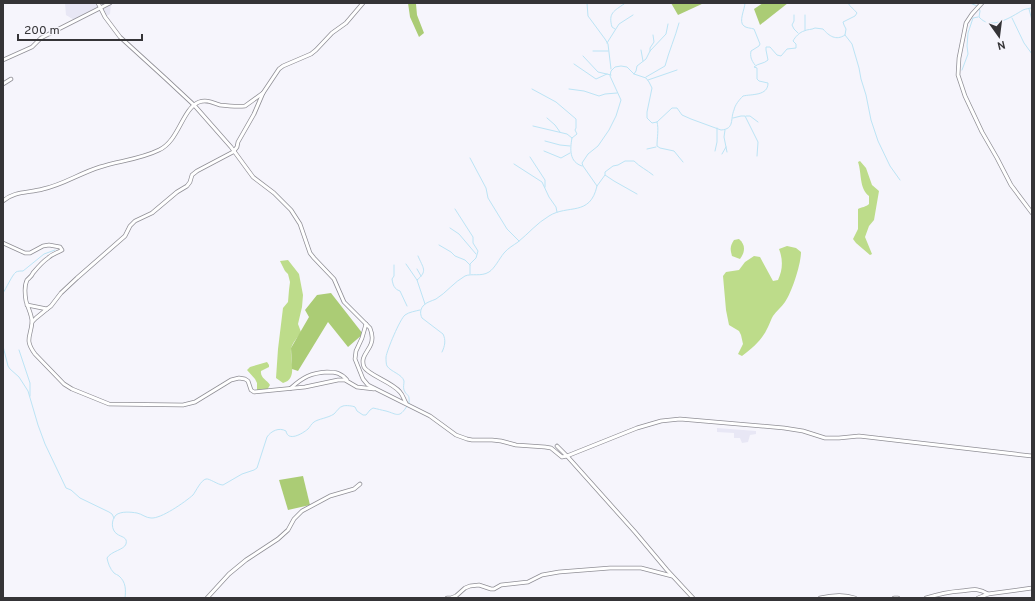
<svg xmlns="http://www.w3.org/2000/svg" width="1035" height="601" font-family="Overpass,sans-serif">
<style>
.built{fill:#e8e7f5}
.green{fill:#bddc8a}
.forest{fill:#abcc75}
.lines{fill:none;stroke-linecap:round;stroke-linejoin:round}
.stream{stroke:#bce4f5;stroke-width:1}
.street-casing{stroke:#908f96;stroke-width:4.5}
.street{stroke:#fff;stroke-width:3}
</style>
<rect width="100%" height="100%" fill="#f6f5fc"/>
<!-- built -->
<g class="built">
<polygon points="65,3 111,3 110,14 105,17 100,9 76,21 66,15"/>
<polygon points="717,428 756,431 756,434 750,435 748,442 742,443 740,438 734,438 734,433 717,432"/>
</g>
<!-- green -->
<g class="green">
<path d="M860,161L866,168L872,185L879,191L874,220L869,226L865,237L872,254L870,255L856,243L853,239L858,229V209C862,207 866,207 869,204V196C859,188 862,174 858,162Z"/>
<path d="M739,239C746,245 745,252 740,259L732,256C730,249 730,246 734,240Z"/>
<path d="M787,246L796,248L801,252C801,264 792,292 785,302C782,307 776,311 773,316C771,319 770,323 768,327C762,340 753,348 742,356L738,354L743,344L741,335L739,331L729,325L726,310L723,276L726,272L739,270L745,262L754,256L760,257L773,281L778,280C783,270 783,259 779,249Z"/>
<path d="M288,260L299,274L303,295L302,307L298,324L301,332C298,337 292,343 291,349C290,361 298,379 283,383L276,378L278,349L283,308L288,302L289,290L290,282L288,274L285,271L280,261Z"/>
<path d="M267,362L269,365V367L261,371C260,378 267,380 270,385L267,390H257V383L255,379L247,370L250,367Z"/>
</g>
<!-- forest -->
<g class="forest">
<polygon points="408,3 417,3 416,4 417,15 424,33 419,37 410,17"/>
<polygon points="671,3 704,3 678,15"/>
<polygon points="763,3 788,3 760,25 754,9"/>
<polygon points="331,293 363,334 348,347 328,322 298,371 292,369 291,348 309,317 305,310 317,295"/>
<polygon points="303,476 310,505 288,510 279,480"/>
</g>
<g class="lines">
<!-- stream -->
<g class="stream">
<polyline points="587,3 588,16 605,39 608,44 611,69"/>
<path d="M745,3C745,9 738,22 744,26C746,28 751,28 754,29L760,44L759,46L751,51C750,56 751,60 755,65"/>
<polyline points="970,3 977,6"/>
<path d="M979,8L980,11L979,17C991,31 1011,17 1023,10C1026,9 1029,8 1032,8"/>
<polyline points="1029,9 1032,20"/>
<polyline points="794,15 794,21 792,25 794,29 798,33"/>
<polyline points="1012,18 1024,43 1032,54"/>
<path d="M615,29L612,27C608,13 614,11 624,4"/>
<polyline points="805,30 805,15"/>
<polyline points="845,35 852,44 859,68 861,79 866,95 871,120 878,141 890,166 900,180"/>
<polyline points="607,43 619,24 633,15"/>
<polyline points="641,50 643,61"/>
<polyline points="593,51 608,51"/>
<polyline points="650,51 650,48 654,42 653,35"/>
<polyline points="583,56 598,72 611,75"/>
<polyline points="574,64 596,79 607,74"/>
<polyline points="962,70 968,54 967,46 968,33 973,18 978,17"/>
<polyline points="634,74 636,71 637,66 646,59 650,51 666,34 668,24"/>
<path d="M646,77L665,66C669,51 675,38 679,23"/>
<polyline points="648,80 677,70"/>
<polyline points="532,89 556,102 576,119 576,128 575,130 577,134 572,138"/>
<polyline points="569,89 584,91 599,96 605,94 617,93"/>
<polyline points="746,116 750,116 758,122"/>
<polyline points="547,118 555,125 560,132"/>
<polyline points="733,118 741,116 745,116 758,142 757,156"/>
<path d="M657,122C659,129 657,138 657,146L660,148L674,151L683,162"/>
<path d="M533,126L567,134L572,138C570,149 569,162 582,166"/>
<polyline points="725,130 724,137 727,152"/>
<polyline points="545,141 560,145 570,146"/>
<polyline points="647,149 656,147"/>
<polyline points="544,151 561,158 570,153"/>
<polyline points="715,151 717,142 717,128"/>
<polyline points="722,154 726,147"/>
<polyline points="530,157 545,180 545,187"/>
<polyline points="470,158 486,188 488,198 507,229 519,241"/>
<polyline points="514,164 542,182 549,197 556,207 557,212"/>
<path d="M605,175V172L613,166L618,165L625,161H634C640,167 647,170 653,175"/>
<polyline points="597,186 605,175 614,181 637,194"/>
<polyline points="455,209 473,237 473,243 478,251 476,258 470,264 470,274"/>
<polyline points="450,228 459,234 476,254"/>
<polyline points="439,245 451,252 455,256 465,260 470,265"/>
<path d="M418,256C423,268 428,271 417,280L425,304"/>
<polyline points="406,264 417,280"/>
<path d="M394,265V276L392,279C393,285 394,289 400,291L407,306"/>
<polyline points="417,269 421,276"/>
<path d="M3,293C6,289 12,275 16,272C18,271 20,271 23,271L44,254L55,250"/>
<polyline points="3,346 8,366 10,369 19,377 28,391 38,425 45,444 66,488 71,490 80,498 109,512 112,514 114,518"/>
<polyline points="19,350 30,383 30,396"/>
<path d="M442,352C445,346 446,340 443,334L422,318C420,314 420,310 423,306C426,302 432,301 436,299C446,293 454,282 465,276C472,273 481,277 489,272C495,268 499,259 504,253C508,248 514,245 518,242C529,233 537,223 549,216C568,204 590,217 597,186L583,166L582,163L588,154L598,146L609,130L616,116L621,100L610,76L611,71L615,67L621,66L627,67L634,74L646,78L649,82L652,88L647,112V118L652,123L657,122L672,108H677L682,115L691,119L721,130C735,129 730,119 734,110C735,105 739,100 743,96C752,94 768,96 768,83L759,81L757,79V68L754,67C758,63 764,64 768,60L766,50V47H770L777,55L781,56L787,49L796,48V44L793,41C795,37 800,32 804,31C808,29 811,30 815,28L823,29C829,36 836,41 845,35L846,29L844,25L843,22L855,16L857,13C854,9 850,7 848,3"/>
<path d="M409,403C410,393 407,397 404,390C403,387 404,384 404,381C402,374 391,372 387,366C386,364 386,360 386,357C387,350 400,319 405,315C409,312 416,311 420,310"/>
<path d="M125,598C126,590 126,582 119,576C118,575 115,574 114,573C110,569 108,563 107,558C111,551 124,550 126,544C128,537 121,537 117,534C111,530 111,520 116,515C121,511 131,512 137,513C142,514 146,518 151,518C161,519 185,502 193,495C196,491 201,480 206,479C209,478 218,485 223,485L242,474L254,470L257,468L267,437C271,431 279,427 286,431C288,442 302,434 308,429C310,427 311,424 314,422C318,419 328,418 334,414C337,411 339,407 343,406C346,405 353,406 355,407L357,411L363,415H366L370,410L373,408C378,409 381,410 386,411C397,414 399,419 407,406"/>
</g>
<defs>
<g id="street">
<path d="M98,3L105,17L120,37L165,78L194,105L231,147L253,177L274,193L291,210L300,224L310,253L314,258L334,279L344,302L370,328C372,333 373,339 371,344C368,352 360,357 364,367C368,375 392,382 400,392C403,395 404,400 406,403"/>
<polyline points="982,3 972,14 966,23 959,58 958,75 965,96 982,132 997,158 1011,185 1032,213"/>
<polyline points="3,60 32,47 41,38 110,3"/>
<polyline points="3,84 11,79"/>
<path d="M3,201C14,191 29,193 43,189C63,185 80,173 100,167C119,161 141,159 159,150C179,141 182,109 199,102C207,99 213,103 220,105C228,106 237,107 245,106L263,93"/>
<path d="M3,243L25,253H30L43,246L49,245L60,247L62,250C57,253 52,254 48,258C42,262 38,267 33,273C32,276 29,278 27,280C24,286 25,295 26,301C28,308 32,315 32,322C31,337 24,339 35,354L64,384L72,389L109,404L183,405L195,402L231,380L239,378L245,379L248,381L251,390L254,392L305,387L338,380H345L357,387L374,389"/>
<polyline points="27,305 47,309 51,306 61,293 77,278 125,236 130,226 135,221 152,213 177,192 187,186 190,182 192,175 197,171 233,152 237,147 238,142 254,114 263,93 279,69 283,66 311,54 316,50 332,33 346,23 363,3"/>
<polyline points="32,322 36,318 47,309"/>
<polyline points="366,324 362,338 356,351 355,359 363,379 368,385 430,416 456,435 467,439 472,440 492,440 501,441 516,445 545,447 551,448 562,457 567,456 637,428 661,421 680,419 784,428 803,431 825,438 839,438 859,436 1032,456"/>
<path d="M291,388C303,377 311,373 327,372C336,372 341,373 347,380"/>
<polyline points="557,446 567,456 635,532 667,570 693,598"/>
<polyline points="207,598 229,574 246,560 278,539 288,530 294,519 302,511 330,496 354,489 360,484"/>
<polyline points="447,598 451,598 456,596 465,588 470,586 479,585 491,589 494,589 501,585 528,582 542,575 559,572 610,568 641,568 672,576"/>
<path d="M820,598C832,595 844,594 855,598"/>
<polyline points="894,598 898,598"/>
<path d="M926,598C939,594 947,592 961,591C972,590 977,587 988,594"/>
<polyline points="978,598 988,594 1032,588"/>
</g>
</defs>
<!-- street casing -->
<use href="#street" class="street-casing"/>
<!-- street -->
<use href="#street" class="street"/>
</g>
<!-- border -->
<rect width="1035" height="601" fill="none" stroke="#353437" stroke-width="8"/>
<!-- north arrow -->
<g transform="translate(999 36) rotate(166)" stroke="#f6f5fc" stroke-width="3" paint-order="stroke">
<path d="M0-3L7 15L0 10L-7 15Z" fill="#353437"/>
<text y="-6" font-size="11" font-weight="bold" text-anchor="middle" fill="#353437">N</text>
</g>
<!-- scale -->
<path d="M18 34v6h124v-6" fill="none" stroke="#353437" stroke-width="2"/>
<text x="24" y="34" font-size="12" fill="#353437" stroke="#f6f5fc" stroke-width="3" paint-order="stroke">200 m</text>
</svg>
